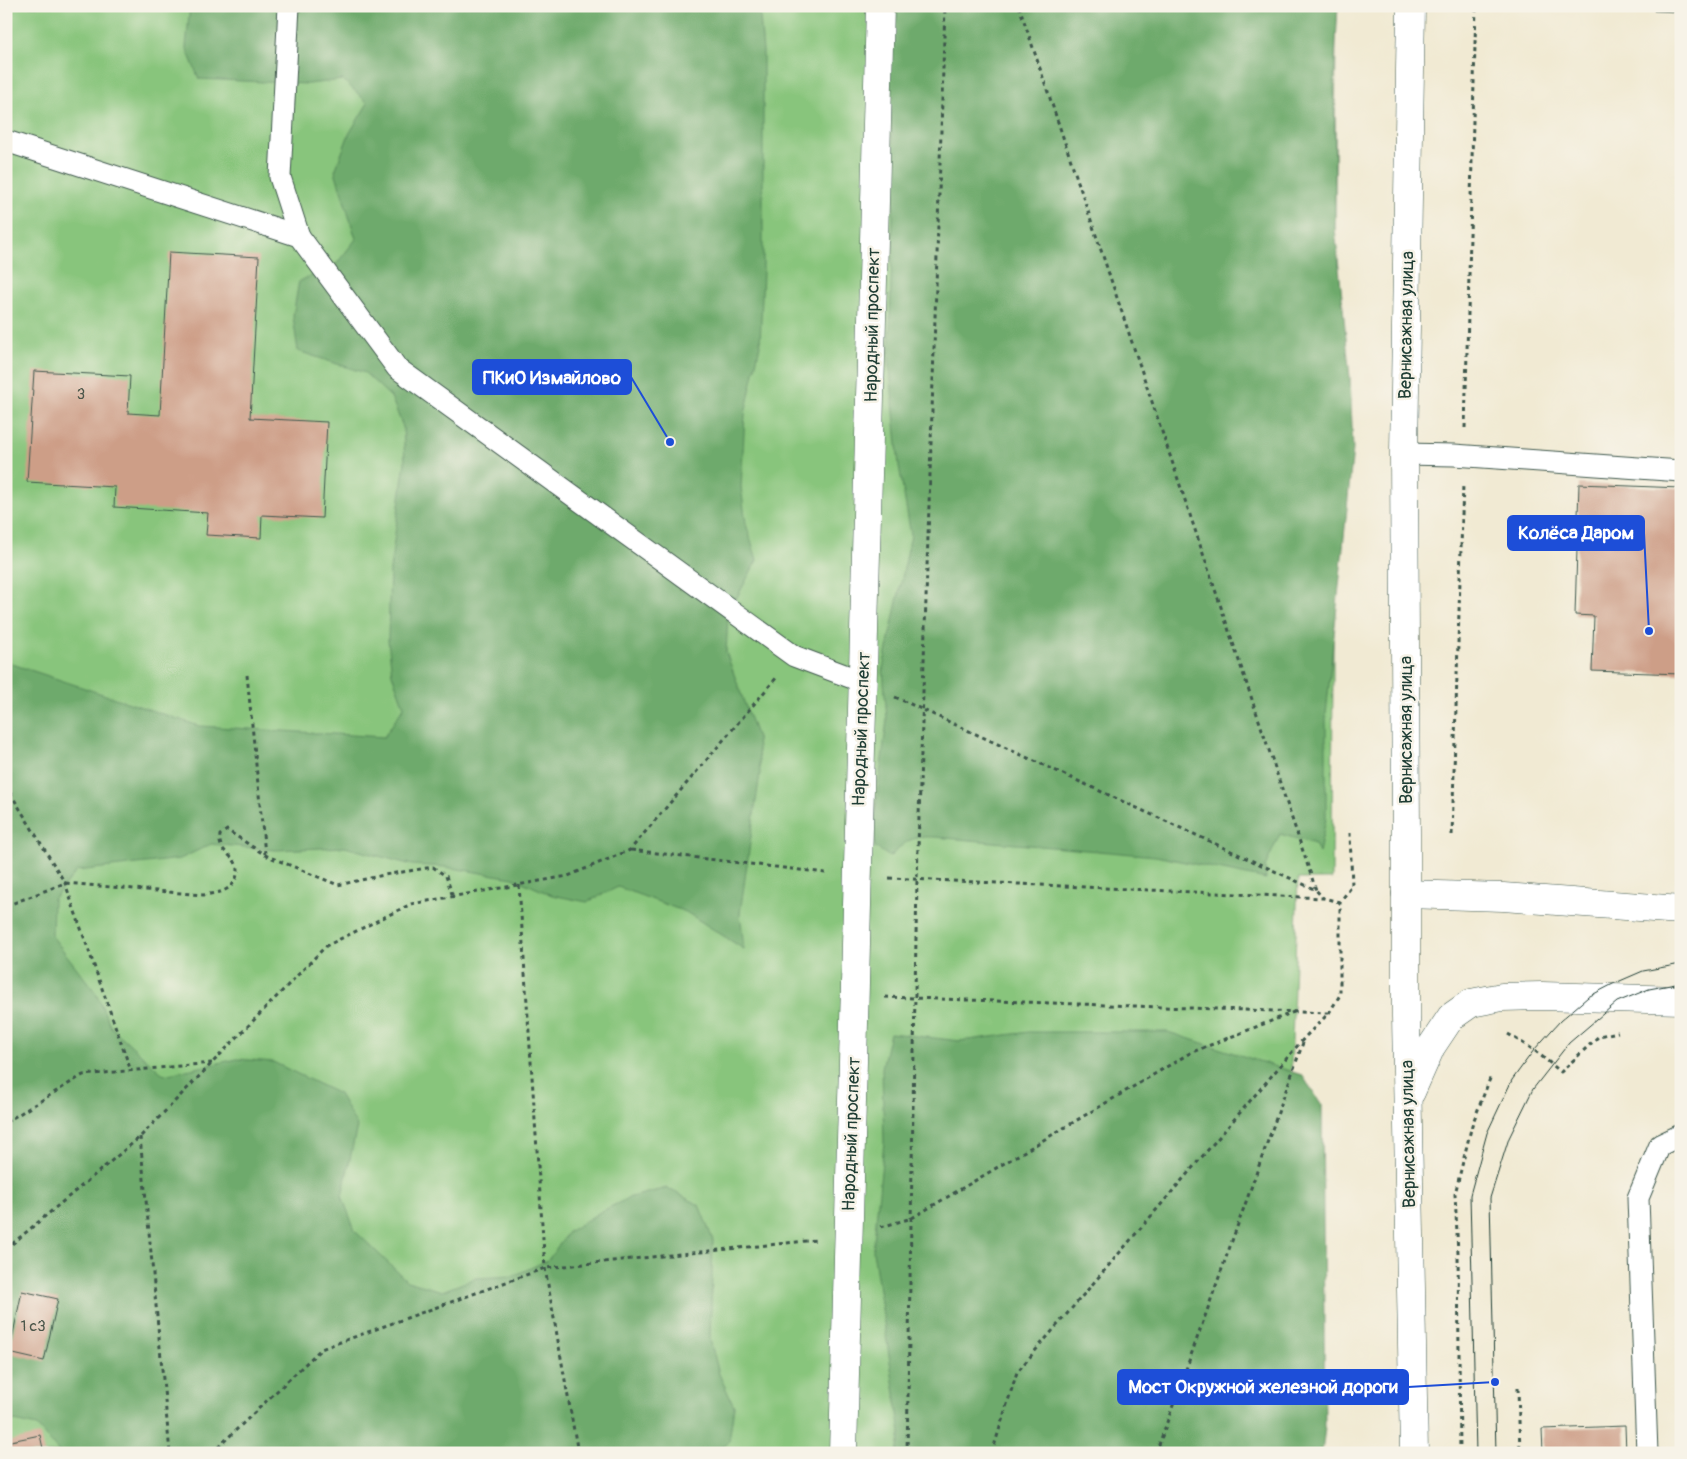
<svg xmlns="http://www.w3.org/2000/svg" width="1687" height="1459" font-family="Pangolin,sans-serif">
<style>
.green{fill:#88c57c;stroke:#548158}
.forest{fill:#6eaa6c;stroke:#467450}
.building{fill:#cd9e87}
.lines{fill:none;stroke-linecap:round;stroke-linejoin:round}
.service-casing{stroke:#3e574c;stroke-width:23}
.pedestrian-casing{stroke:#3e574c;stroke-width:29}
.secondary-casing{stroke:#3e574c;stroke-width:29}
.path{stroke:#3e574c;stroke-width:3;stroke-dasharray:4 4;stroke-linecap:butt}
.service{stroke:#fff;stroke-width:21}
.pedestrian{stroke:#fff;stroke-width:28}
.secondary{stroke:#fff;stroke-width:28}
.tram{stroke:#1f3d34;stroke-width:1}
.labels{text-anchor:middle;stroke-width:5;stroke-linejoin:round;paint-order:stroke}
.number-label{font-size:15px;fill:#4a5549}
.street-label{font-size:18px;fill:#1f3d34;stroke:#f7f3e8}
.leader{fill:none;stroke:#1d4ed8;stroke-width:2}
.callout-dot{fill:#1d4ed8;stroke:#f7f3e8;stroke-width:2}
.callout{fill:#1d4ed8;stroke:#1d4ed8;stroke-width:2}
.callout-label{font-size:19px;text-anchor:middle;font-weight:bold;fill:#fff}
</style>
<rect width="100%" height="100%" fill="#f7f3e8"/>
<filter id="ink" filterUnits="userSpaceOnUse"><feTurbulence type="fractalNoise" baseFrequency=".02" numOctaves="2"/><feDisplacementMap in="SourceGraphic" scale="10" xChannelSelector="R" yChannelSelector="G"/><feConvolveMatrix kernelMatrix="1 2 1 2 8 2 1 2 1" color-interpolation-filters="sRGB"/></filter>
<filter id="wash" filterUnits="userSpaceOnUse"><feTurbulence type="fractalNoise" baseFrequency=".0096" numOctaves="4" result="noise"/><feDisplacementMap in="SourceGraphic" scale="20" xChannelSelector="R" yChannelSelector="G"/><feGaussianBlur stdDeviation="1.12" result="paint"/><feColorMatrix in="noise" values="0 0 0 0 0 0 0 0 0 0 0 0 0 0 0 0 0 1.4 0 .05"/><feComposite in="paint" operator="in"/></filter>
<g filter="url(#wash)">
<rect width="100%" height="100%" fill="#f1ead3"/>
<!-- green -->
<polygon class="green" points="6,6 1336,6 1332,879 1298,879 1277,1453 6,1453"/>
<!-- forest -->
<g class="forest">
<polygon points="190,6 759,6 763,51 763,271 760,345 745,414 741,487 746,524 757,560 728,614 726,652 757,738 760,773 740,913 744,949 686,912 618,887 587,902 552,895 513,878 445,867 412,865 345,847 276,850 211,844 180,859 77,871 53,899 52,936 96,993 111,1027 164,1075 237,1059 273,1062 339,1094 357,1126 342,1196 355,1231 407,1281 442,1291 476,1278 513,1276 548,1260 568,1232 600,1212 631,1197 667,1188 699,1205 713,1240 710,1339 719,1374 734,1406 729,1441 715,1453 60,1453 37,1426 6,1419 6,662 199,726 384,737 404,707 392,674 388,640 390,570 405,462 403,427 391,397 365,373 298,351 293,316 299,281 334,267 356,239 335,171 349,134 368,103 343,80 308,84 199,79 186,47"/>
<path d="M898,6H1338L1334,79L1335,228L1350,377L1353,449L1326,714V819L1319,853L1315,844L1280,834L1265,867L1266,879L1156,856L935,837C912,836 906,840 890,857L875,847L873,829L887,720L883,668L911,535L899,466L889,359L894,182L889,75Z"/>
<polygon points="1029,1032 1168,1032 1302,1075 1322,1105 1325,1427 1322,1453 897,1453 901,1433 873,1251 884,1142 882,1068 890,1033 960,1041"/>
</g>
<g id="blocks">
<!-- building -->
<g class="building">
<polygon points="1654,6 1681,6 1681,12 1654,11"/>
<polygon points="169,252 259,257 250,418 327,422 322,518 262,515 261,538 206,535 208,513 114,507 115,487 27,482 34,371 130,376 128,413 160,415"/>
<polygon points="1579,484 1681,488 1681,674 1592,671 1594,616 1575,615"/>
<polygon points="22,1291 58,1299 44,1361 9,1353"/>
<polygon points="1625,1426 1626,1453 1543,1453 1542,1429"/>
<polygon points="40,1435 44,1453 6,1453 6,1442"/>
</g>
</g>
</g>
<g filter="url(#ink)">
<use href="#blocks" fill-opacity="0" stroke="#3e574c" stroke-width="1"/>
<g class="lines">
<defs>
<g id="service">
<polyline points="289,6 280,177 299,236"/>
<polyline points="6,141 299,236 397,368 794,656 863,682"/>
<polyline points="1404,454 1454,455 1681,471"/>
<polyline points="1647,1453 1638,1198 1660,1145 1681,1135"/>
</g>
<polyline id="pedestrian" points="843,1453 880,6"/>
<g id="secondary">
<polyline points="1411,6 1404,454 1406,834 1406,1016 1414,1453"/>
<polyline points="1406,894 1503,897 1681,910"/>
<polyline points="1411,1092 1431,1047 1451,1017 1471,1003 1502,997 1542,996 1681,1000"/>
</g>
</defs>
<!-- service casing -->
<use href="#service" class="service-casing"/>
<!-- pedestrian casing -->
<use href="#pedestrian" class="pedestrian-casing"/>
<!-- secondary casing -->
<use href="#secondary" class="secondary-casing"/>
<!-- path -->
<g class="path">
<polyline points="1019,6 1316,890"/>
<polyline points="1465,428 1476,6"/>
<polyline points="247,675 265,854"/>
<polyline points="895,697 1316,890 1323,898"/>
<polyline points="6,786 65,883 131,1071"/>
<polyline points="1452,835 1463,484"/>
<polyline points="631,850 826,873"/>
<polyline points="889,878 1323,898 1340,902"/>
<polyline points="519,885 545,1268 578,1453"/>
<path d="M6,906L65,883L203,895C217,893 233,892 237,875C238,871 239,868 236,864C230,852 218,852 220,835L227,830L265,855L338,885L384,875L433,867L446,876L453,897"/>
<polyline points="885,997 1328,1013"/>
<polyline points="1508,1034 1534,1050 1561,1072 1599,1036 1618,1032"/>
<polyline points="6,1122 83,1075 212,1063"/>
<polyline points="140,1137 170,1453"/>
<polyline points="881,1227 912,1218 1190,1053 1294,1012"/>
<polyline points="6,1249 140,1137 326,946 411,904 568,876 630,850 777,677"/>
<polyline points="1518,1388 1520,1453"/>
<polyline points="212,1453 321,1349 545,1268 816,1240"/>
<polyline points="907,1453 917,879 945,6"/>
<polyline points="992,1453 1017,1372 1305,1037 1329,1013 1340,995 1340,902 1352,886 1350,833"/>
<polyline points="1156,1453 1304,1040"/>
<polyline points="1460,1453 1458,1253 1455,1194 1472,1125 1491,1076"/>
</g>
<!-- service -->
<use href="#service" class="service"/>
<!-- pedestrian -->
<use href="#pedestrian" class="pedestrian"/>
<!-- secondary -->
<use href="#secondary" class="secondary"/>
<!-- tram -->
<g class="tram">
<polyline points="1476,1453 1470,1195 1487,1133 1512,1080 1534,1050 1560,1021 1588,997 1613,984 1643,971 1681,964"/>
<polyline points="1496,1453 1490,1198 1509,1138 1533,1089 1569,1043 1617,1002 1649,989 1681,983"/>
</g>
</g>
</g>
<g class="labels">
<!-- number labels -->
<g class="number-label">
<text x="81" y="399">3</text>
<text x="33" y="1331">1 с3</text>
</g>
<!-- street labels -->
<g class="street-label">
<text transform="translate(872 325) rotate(-89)" y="6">Народный проспект</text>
<text transform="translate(1406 325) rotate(-89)" y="6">Вернисажная улица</text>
<text transform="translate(861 729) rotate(-88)" y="6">Народный проспект</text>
<text transform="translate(1406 730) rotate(-90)" y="6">Вернисажная улица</text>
<text transform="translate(851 1134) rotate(-88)" y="6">Народный проспект</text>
<text transform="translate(1408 1134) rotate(-91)" y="6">Вернисажная улица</text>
</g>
</g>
<!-- callouts -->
<path class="leader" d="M670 442L631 377M1649 631L1644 533M1495 1382L1408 1387"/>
<g class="callout-dot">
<circle cx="670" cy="442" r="5"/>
<circle cx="1649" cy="631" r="5"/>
<circle cx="1495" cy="1382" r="5"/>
</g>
<g class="callout">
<rect x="473" y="360" width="158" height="34" rx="5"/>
<rect x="1508" y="516" width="136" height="34" rx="5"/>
<rect x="1118" y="1370" width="290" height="34" rx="5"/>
</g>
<g class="callout-label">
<text x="552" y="384">ПКиО Измайлово</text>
<text x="1576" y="539">Колёса Даром</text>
<text x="1263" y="1393">Мост Окружной железной дороги</text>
</g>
<!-- margin -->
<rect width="1687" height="1459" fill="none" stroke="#f7f3e8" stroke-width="25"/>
</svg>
